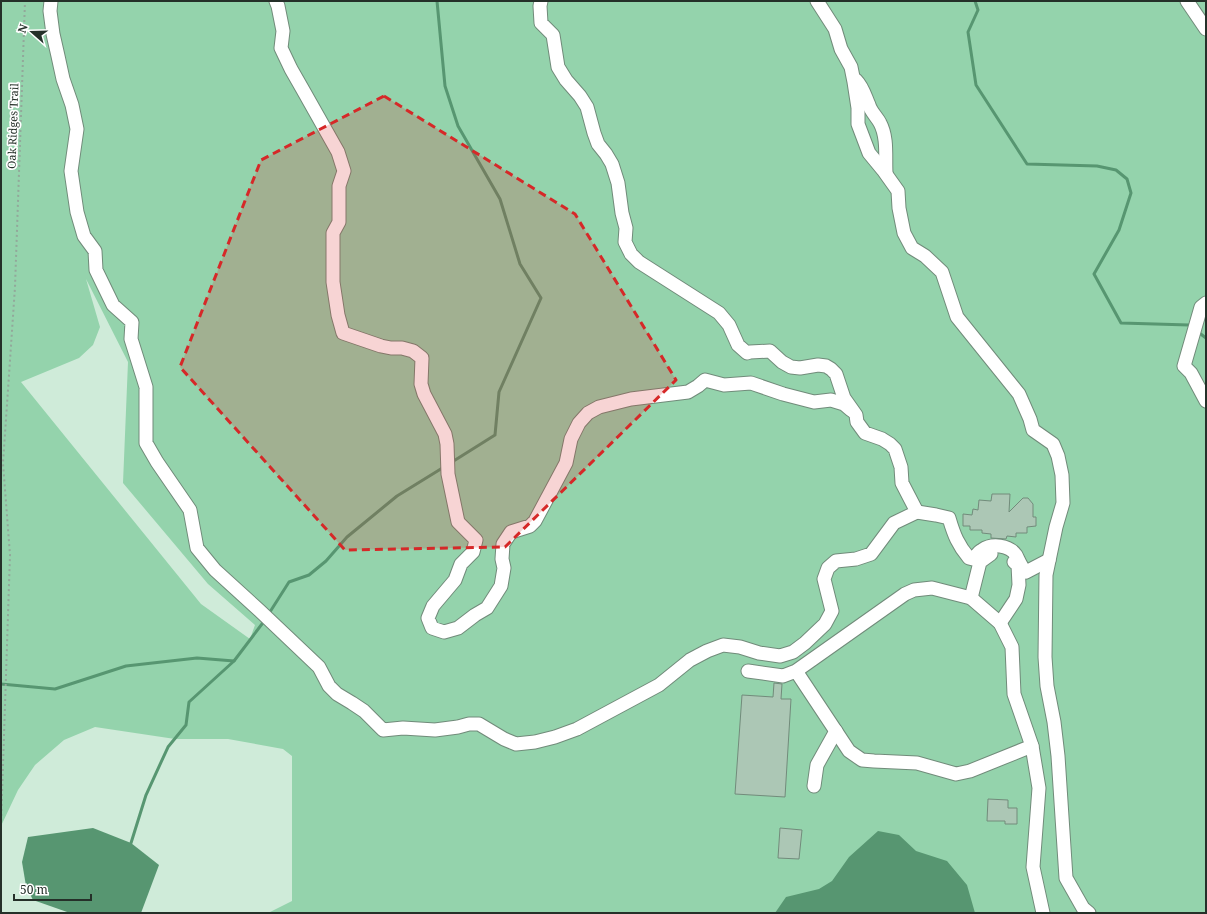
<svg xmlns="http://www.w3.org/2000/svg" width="1207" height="914" font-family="'Noto Serif',serif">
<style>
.green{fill:#94d3ac;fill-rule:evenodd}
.water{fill:#579671}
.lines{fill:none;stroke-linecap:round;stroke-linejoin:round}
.stream{stroke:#579671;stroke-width:3}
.building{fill:#acc7b5;stroke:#728b7b}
.minor-casing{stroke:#718b7a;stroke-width:15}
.path{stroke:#92a89a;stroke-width:2;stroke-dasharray:2 3;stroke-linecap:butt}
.minor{stroke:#fff;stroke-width:13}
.marked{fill:#d62828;fill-opacity:0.2;stroke:#d62828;stroke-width:3;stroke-dasharray:8 5;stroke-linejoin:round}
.labels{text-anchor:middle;stroke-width:3.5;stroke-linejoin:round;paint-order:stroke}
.street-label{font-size:11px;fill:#253029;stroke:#fff}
</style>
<rect width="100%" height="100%" fill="#cfebd9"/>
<!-- green -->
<path class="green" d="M1,1H44L47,33L46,1H1206V913H268L292,901V756L283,749L228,739H175L95,727L64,740L35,765L18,790L1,826ZM86,279L128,362L123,483L208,584L255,625L250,639L201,604L21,382L79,358L93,345L100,327Z"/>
<!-- water -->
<g class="water">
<polygon points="93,828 131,843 159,865 141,913 70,913 33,900 26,886 22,862 28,837"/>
<polygon points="878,831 899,835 916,851 947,861 967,885 975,913 775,913 786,897 819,889 832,881 849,857"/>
</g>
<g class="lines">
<!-- stream -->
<g class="stream">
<polyline points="437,1 445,86 458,126 500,199 520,264 541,298 499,392 495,435 452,462"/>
<polyline points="975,1 978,10 968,32 976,85 1027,164 1097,166 1116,170 1127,179 1131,193 1119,230 1094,274 1121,323 1189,325 1192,327"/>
<polyline points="1198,332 1206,338"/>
<polyline points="268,615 289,582 309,575 326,561 347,537 397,496 444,467"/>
<polyline points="1,684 55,689 126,666 197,658 234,661"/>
<polyline points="131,843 146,795 168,747 186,725 189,702 234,661 265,620"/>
</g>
</g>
<!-- building -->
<g class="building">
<polygon points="992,494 1010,494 1009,512 1023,498 1028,498 1033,504 1033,517 1036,517 1036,526 1027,527 1027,533 1016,533 1016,537 1007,536 1006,539 991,538 991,534 982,533 982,530 970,530 970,526 963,526 963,514 972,515 973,509 978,510 979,500 991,501"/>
<polygon points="774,683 782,684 781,699 791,699 785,797 735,794 742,695 773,697"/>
<polygon points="988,799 1008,800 1008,808 1017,808 1017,824 1005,824 1005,821 987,821"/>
<polygon points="780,828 802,830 799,859 778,858"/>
</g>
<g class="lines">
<defs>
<g id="minor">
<polyline points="51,1 50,11 53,34 58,56 63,79 72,105 77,129 71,171 77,212 84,236 95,251 96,270 113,305 132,322 131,339 146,387 146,443 157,462 190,510 197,548 215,570 260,611 319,667 329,686 337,694 352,703 364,711 383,730 403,728 435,730 458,727 469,724 479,724 504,739 516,744 535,742 555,737 577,729 659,685 690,660 707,651 723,645 740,647 759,653 780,656 793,652 805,643 825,624 832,611 824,579 828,568 836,561 856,559 871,554 894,523 917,512 902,483 901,467 895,449 890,444 882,439 865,433 857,422 856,415 844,398 836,374 831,369 826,366 818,365 800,368 791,367 782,362 770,351 750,352 747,353 738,345 729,325 719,313 639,262 631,254 625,242 626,228 622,213 618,183 612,164 606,154 598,144 594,133 587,107 580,96 566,80 558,67 553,35 541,23 540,6 541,1"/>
<polyline points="276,1 278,6 283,31 281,48 291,69 303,90 338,152 344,171 339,186 339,222 333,233 333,282 338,315 343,333 381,346 391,348 402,348 413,351 422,358 421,384 424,394 445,434 447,444 448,474 458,522 476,540 473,552 461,564 455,580 433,606 428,618 432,628 444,632 458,628 475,615 487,608 501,586 504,568 502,559 503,544 511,532 530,526 535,521 566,463 571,439 579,423 588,413 599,407 631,399 688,392 698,386 705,380 724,385 751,383 783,394 814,402 831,400 844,404 851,410"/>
<polyline points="817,1 835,29 841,49 851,67 854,82 858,108 858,124 869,153 883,170 898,191 899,208 904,233 912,248 925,256 942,272 957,317 1019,394 1030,419 1033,430 1053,444 1058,456 1062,475 1063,503 1056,527 1046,575 1045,657 1047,686 1054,722 1058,756 1066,878 1083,908 1089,913"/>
<polyline points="1187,1 1206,29"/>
<path d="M856,80C863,87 865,96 869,105C871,112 877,117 880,123C888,138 885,157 886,173"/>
<polyline points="1206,303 1201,307 1184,366 1191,373 1206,401"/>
<path d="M917,512L936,515L949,518C954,535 958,545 969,558L973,559C976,556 978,552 982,550C992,543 1009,545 1016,555C1019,561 1021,567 1026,572L1049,560"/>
<polyline points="971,598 980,562 991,554"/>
<polyline points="1000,623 1016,599 1019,585 1018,565 1014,562"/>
<polyline points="748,671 783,676 796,671 905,594 914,590 932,588 971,598 1000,623 1012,647 1014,694 1032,746 970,771 956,774 917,763 874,761 862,760 849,751 796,671"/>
<polyline points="1032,746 1039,788 1033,867 1043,913"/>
<polyline points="814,786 817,765 836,731"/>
</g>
</defs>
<!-- minor casing -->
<use href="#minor" class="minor-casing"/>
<!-- path -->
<polyline class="path" points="1,826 10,555 3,463 15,287 25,1"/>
<!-- minor -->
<use href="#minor" class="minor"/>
</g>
<!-- marked area -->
<path class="marked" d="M384,96L575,214L676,380L505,547L345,550L180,367L261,160Z"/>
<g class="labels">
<!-- street labels -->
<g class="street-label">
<text transform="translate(13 126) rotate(-88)" y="4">Oak Ridges Trail</text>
</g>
</g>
<!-- border -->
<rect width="1207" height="914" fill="none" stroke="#253029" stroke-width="4"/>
<!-- north arrow -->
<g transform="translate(32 32) rotate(290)" stroke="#ffffff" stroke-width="3" paint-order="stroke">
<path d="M0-3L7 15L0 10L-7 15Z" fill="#253029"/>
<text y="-6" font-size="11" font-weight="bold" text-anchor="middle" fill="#253029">N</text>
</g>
<!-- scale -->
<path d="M14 894v6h77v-6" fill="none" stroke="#253029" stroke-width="2"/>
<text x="20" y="894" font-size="12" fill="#253029" stroke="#ffffff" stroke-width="3" paint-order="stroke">50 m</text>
</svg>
